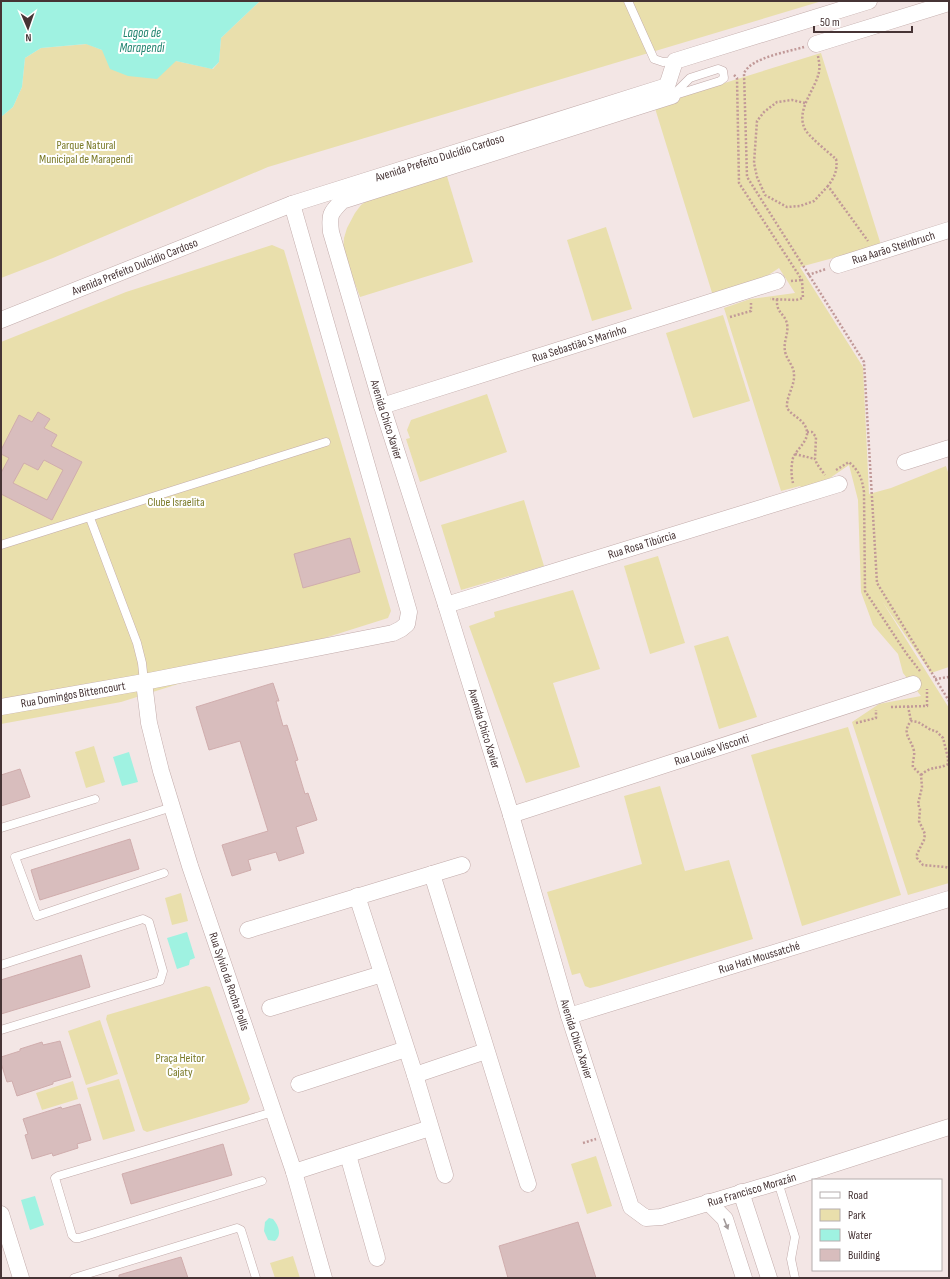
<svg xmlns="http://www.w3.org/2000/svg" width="950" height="1279" font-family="'Sofia Sans Condensed',sans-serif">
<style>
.green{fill:#e9dfac}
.water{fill:#9ff2e1}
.building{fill:#d8bdbd;stroke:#d0adad;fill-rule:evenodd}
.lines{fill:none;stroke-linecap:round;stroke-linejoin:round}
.lane-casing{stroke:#c2abaa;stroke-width:9}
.street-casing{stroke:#c2abaa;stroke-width:17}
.path{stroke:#c19998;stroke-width:2.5;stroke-dasharray:2 2;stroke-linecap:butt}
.lane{stroke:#fff;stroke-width:8}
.street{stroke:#fff;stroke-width:16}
.oneway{fill:#a29a9a}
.labels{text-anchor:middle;stroke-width:4;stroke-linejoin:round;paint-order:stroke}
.park-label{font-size:12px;fill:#797926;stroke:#fff}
.street-label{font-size:12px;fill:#463435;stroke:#fff}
.water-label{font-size:13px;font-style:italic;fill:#228470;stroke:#fff}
</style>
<rect width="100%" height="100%" fill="#f3e6e5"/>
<!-- green -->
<g class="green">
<polygon points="260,1 822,1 268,167 53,258 1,278 1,117 13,107 22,87 25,58 41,48 87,44 102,50 176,61 213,69 219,62 221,38"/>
<polygon points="821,53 881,245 800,267 863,367 869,494 891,488 946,466 949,475 949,667 931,673 882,601 949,708 949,883 908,895 852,722 879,704 921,696 903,673 898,654 873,625 861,592 858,500 849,465 814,489 804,492 800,486 781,491 724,308 750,299 795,293 779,268 758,282 713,296 654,105"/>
<polygon points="446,173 473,262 360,297 343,252 344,238 347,228 355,213 361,205 375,195"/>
<polygon points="606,227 632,309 592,321 567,240"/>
<polygon points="272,245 284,250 391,611 388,618 121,702 1,724 1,342 126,292"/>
<polygon points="723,315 750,401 693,418 666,333"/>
<polygon points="487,394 507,452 420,482 406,439 410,438 407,430 411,420"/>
<polygon points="524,500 544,566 461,590 441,525"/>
<polygon points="658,556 685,643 650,654 624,566"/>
<polygon points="573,590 600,669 553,683 580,767 526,783 469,626 495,617 494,612"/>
<polygon points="728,636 757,717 719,729 694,646"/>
<polygon points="848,727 901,895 802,926 751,755"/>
<polygon points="94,746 105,782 86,788 75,752"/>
<polygon points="660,786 685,871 729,860 753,939 599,986 590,988 585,986 580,973 572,975 547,892 642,864 624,796"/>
<polygon points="181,893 188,921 172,925 165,898"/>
<polygon points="206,986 210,987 250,1099 247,1103 147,1132 143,1130 106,1019 107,1015"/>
<polygon points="100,1020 118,1074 86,1085 68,1031"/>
<polygon points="119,1079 135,1131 103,1140 87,1088"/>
<polygon points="73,1081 78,1099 42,1110 36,1093"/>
<polygon points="596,1156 612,1206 587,1214 571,1164"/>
<polygon points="293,1256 300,1278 275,1278 270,1263"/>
</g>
<!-- water -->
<g class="water">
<polygon points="1,1 260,1 221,38 219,62 212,69 176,61 157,79 128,76 110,69 102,50 86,44 41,48 25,58 22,87 13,107 1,117"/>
<polygon points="129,752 138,782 122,786 113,757"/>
<polygon points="187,932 195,958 190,960 189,965 177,969 167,938"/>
<polygon points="35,1196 44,1225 30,1230 21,1200"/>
<path d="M269,1218L273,1219C279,1226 282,1235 275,1241L268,1240L264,1231L265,1222Z"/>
</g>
<!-- building -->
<g class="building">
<path d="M38,412L50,419L44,428L57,435L51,446L82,462L52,520L1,494V473L9,458L1,454V450L19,415L32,422ZM44,460L63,470L47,500L13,483L24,463L38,470Z"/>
<polygon points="350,538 360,572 303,588 294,554"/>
<polygon points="273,683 279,701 276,701 283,726 287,725 298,760 295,761 305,794 308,793 317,820 296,827 304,853 279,861 276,852 248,860 251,870 232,876 222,845 268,831 240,741 209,750 196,707"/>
<polygon points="20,769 30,797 1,806 1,775"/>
<polygon points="130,839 139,869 40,900 31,870"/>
<polygon points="81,955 90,987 1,1014 1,980"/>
<polygon points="60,1041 71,1077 53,1082 53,1084 17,1096 12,1081 7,1082 1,1063 1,1057 20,1051 20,1049 42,1042 43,1045"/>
<polygon points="80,1104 91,1140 77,1144 78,1148 53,1156 52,1153 32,1159 25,1135 28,1134 23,1119 61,1107 62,1109"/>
<polygon points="223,1144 232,1175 131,1204 122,1174"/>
<polygon points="578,1222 596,1278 508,1278 499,1246"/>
<polygon points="181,1257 188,1278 119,1278 119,1275"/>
</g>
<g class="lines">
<defs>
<g id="lane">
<polyline points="628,1 654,59 663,62 675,61"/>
<polygon points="718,69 723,71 724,78 720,81 672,96 690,78"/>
<polyline points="90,518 137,643 142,663 144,682"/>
<polyline points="1,545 326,442"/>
<polyline points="1,828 95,799"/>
<polyline points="164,873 37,916 15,857 172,807"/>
<polyline points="1,965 143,919 149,922 163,971 160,981 1,1030"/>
<polyline points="262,1181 79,1238 75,1238 72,1235 55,1178 58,1176 273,1112"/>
<polyline points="778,1182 795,1237 791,1259 795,1278"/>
<polyline points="74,1278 237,1228 241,1230 256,1278"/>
</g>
<g id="street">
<polyline points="816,44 949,3"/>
<path id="s1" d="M672,96L342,201C330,213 329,215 331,232L382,406L446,605L511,815L569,1016L631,1207L646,1218L661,1217L778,1182L949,1127"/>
<path id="s2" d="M838,265L949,230"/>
<path id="s3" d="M1,320L292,204L667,86L675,61L869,1"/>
<path id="s4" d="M382,406L777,281"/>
<polyline points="905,462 949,448"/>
<path id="s5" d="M446,605L839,484"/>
<path id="s6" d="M144,682L149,723L161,771L190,866L294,1172L324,1278"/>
<path id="s7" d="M1,707L144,682L393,633L401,629L407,624L409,612L292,204"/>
<path id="s8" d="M511,815L913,684"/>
<polyline points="432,874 528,1184"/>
<polyline points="357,896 415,1075 445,1175"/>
<polyline points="248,930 462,865"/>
<polyline points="270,1008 382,974"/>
<path id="s9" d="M569,1016L949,899"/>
<polyline points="415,1075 486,1051"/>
<polyline points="299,1084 406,1049"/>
<polyline points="348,1155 377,1258"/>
<polyline points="294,1172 430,1128"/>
<polyline points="741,1192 769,1278"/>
<polyline points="708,1202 725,1219 744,1278"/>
<polyline points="1,1214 21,1278"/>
</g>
</defs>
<!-- lane casing -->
<use href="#lane" class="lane-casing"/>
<!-- street casing -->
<use href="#street" class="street-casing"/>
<!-- path -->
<g class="path">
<path d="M804,47C788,52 752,57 744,73L747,177L749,180L864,362L877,583L949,701"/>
<path d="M818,56C819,61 820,67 819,72C815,91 794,111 806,131C812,139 828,152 836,159C838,170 834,178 828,186L868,241"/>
<polyline points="734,75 737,78 739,183 802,280 803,298 796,300 770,299"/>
<polyline points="805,103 792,100 777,102 764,112 757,121 754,163 757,177 765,195 787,207 800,206 814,201 828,186"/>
<polyline points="808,275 826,269"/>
<polyline points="791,281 802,280"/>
<path d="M777,299C776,314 785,313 787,324C789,333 783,342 785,351C786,359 794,366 794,374C795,386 786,396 787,408C792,416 803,419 806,428C811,440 797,448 793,458C791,466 791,475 793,483"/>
<polyline points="730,317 751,311 751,303"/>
<polyline points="807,432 812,432 816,437 815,459 817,464 825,475"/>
<polyline points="795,454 815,459"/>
<path d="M836,470L849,462C859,471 862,478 864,492L865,591L906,653L920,671"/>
<polyline points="935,679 949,677"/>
<polyline points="908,706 911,721"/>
<polyline points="891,707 927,706 927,689"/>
<polyline points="856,723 876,718 876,710"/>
<path d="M921,775C932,765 937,770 948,764V758L943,738L936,731L931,730L918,722L911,721C901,734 911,738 914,751C915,756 912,762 913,767L921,775L922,787L918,804L920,809L919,821L925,834L924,840L917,854V858L923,865L945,867L949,868"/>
<polyline points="583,1143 596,1139"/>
</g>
<!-- lane -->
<use href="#lane" class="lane"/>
<!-- street -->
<use href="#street" class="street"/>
</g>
<!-- one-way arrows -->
<defs><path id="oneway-solid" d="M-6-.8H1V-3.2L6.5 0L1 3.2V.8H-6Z"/></defs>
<use class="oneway" href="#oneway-solid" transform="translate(726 1224) rotate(68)"/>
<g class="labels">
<!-- park labels -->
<g class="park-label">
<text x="86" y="149">Parque Natural<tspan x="86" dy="14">Municipal de Marapendi</tspan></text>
<text x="176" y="506">Clube Israelita</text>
<text x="180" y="1062">Praça Heitor<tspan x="180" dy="14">Cajaty</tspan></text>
</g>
<!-- street labels -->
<g class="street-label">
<text dy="4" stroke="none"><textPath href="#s3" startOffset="468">Avenida Prefeito Dulcídio Cardoso</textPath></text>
<text dy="4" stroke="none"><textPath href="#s2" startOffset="58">Rua Aarão Steinbruch</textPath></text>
<text dy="4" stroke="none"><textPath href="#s3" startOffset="144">Avenida Prefeito Dulcídio Cardoso</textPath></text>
<text dy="4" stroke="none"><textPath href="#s4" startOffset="207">Rua Sebastião S Marinho</textPath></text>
<text dy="4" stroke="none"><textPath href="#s1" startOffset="577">Avenida Chico Xavier</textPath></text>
<text dy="4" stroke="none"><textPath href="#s5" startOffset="205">Rua Rosa Tibúrcia</textPath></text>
<text dy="4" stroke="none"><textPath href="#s7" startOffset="73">Rua Domingos Bittencourt</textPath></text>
<text dy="4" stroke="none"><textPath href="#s1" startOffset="901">Avenida Chico Xavier</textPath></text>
<text dy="4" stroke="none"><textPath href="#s8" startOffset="211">Rua Louise Visconti</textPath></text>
<text dy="4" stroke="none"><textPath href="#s9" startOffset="199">Rua Hati Moussatché</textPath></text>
<text dy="4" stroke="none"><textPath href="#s6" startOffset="312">Rua Sylvio da Rocha Pollis</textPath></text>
<text dy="4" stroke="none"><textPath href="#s1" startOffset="1225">Avenida Chico Xavier</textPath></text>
<text dy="4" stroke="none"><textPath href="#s1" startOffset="1530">Rua Francisco Morazán</textPath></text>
</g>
<!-- water labels -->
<g class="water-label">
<text x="142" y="37">Lagoa de<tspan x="142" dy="15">Marapendi</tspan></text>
</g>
</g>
<!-- border -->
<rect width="950" height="1279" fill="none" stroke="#463435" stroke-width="4"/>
<!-- legend -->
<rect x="812" y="1179" width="130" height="92" fill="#ffffff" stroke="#b5aeae"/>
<rect x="820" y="1192" width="20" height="6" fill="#ffffff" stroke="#b5aeae"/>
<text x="848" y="1199" font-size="12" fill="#463435">Road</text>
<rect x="820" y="1209" width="20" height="12" fill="#e9dfac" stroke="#b5aeae"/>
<text x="848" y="1219" font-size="12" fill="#463435">Park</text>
<rect x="820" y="1229" width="20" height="12" fill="#9ff2e1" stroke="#b5aeae"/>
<text x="848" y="1239" font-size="12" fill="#463435">Water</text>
<rect x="820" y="1249" width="20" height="12" fill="#d8bdbd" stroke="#b5aeae"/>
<text x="848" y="1259" font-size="12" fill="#463435">Building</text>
<!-- north arrow -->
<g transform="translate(28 28) rotate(178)" stroke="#ffffff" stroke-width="3" paint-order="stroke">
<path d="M0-3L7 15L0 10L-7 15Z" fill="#463435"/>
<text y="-6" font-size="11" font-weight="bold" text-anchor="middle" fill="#463435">N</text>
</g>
<!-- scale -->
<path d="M814 26v6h98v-6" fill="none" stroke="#463435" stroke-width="2"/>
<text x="820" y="26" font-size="12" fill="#463435" stroke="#ffffff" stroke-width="3" paint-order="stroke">50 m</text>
</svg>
